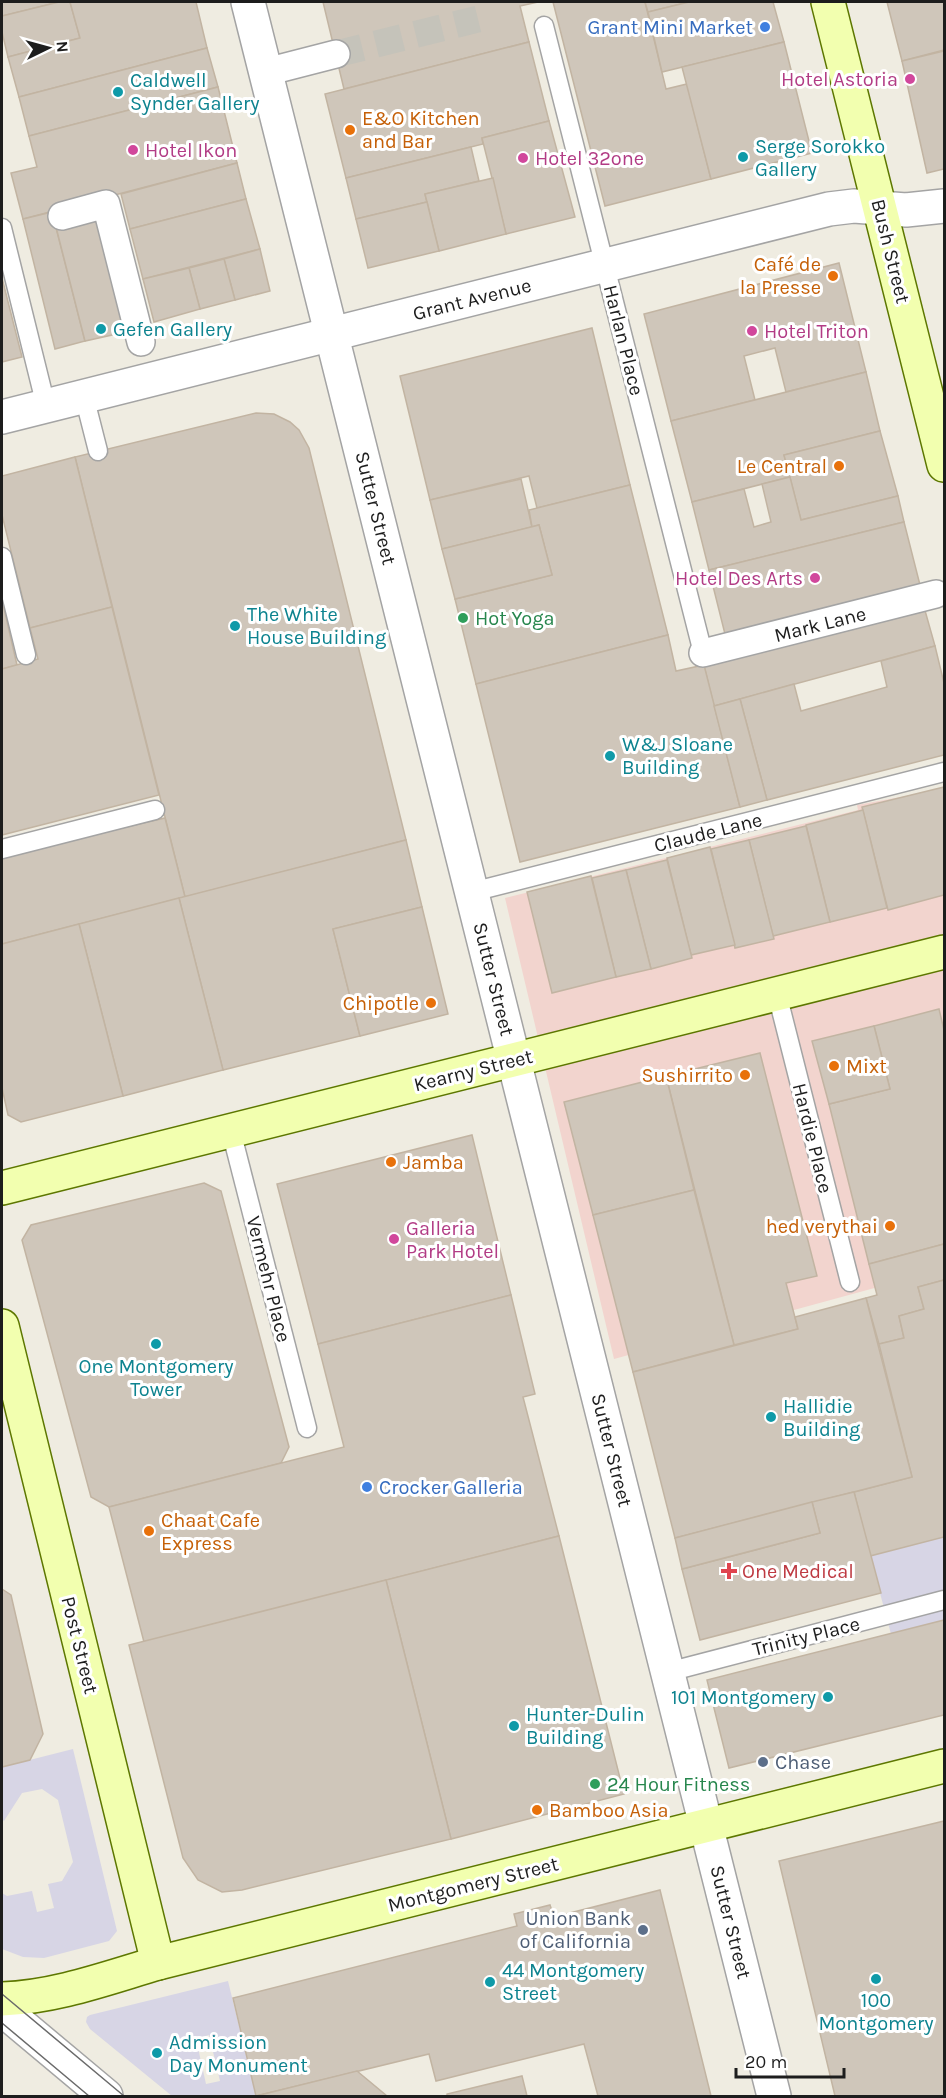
<svg xmlns="http://www.w3.org/2000/svg" width="946" height="2098" font-family="Karla,sans-serif">
<style>
.commercial{fill:#f2d4ce}
.plaza{fill:#d7d5e5;fill-rule:evenodd}
.building{fill:#cfc6ba;stroke:#c2b4a2;stroke-width:1.5}
.lines{fill:none;stroke-linecap:round;stroke-linejoin:round}
.pedestrian-tunnel{stroke:#c5c3ba;stroke-width:27;stroke-dasharray:27 14;stroke-linecap:butt}
.service-casing{stroke:#a4a4a4;stroke-width:21}
.pedestrian-casing{stroke:#a4a4a4;stroke-width:30}
.minor-casing{stroke:#a4a4a4;stroke-width:36}
.tertiary-casing{stroke:#a4a4a4;stroke-width:36}
.secondary-casing{stroke:#5d7700;stroke-width:36}
.service{stroke:#fff;stroke-width:18}
.pedestrian{stroke:#fff;stroke-width:27}
.minor{stroke:#fff;stroke-width:33}
.tertiary{stroke:#fff;stroke-width:33}
.secondary{stroke:#f2ffaf;stroke-width:33}
.tram{stroke:#6b6b6b;stroke-width:1.5}
.shop-dot{fill:#3f7fe0;stroke:#fff;stroke-width:2}
.hotel-dot{fill:#d1479c;stroke:#fff;stroke-width:2}
.culture-dot{fill:#0f9aa8;stroke:#fff;stroke-width:2}
.food-dot{fill:#e8710a;stroke:#fff;stroke-width:2}
.leisure-dot{fill:#2e9e5b;stroke:#fff;stroke-width:2}
.health-dot{fill:#e0444e;stroke:#fff;stroke-width:2}
.service-dot{fill:#5c6f8a;stroke:#fff;stroke-width:2}
.labels{text-anchor:middle;stroke-width:6;stroke-linejoin:round;paint-order:stroke}
.shop-label{font-size:20px;fill:#366cbe;stroke:#fff;text-anchor:end}
.hotel-label{font-size:20px;fill:#b23c85;stroke:#fff;text-anchor:start}
.culture-label{font-size:20px;fill:#0d838f;stroke:#fff;text-anchor:start}
.food-label{font-size:20px;fill:#c56008;stroke:#fff;text-anchor:start}
.street-label{font-size:20px;fill:#1d1d1d;stroke:#fff}
.leisure-label{font-size:20px;fill:#27864d;stroke:#fff;text-anchor:start}
.health-label{font-size:20px;fill:#be3a42;stroke:#fff;text-anchor:start}
.service-label{font-size:20px;fill:#4e5e75;stroke:#fff;text-anchor:start}
</style>
<rect width="100%" height="100%" fill="#efece1"/>
<!-- commercial -->
<polygon class="commercial" points="944,789 944,1269 614,1359 505,898 858,810 857,805"/>
<!-- plaza -->
<g class="plaza">
<polygon points="944,1537 944,1620 891,1634 870,1556"/>
<polygon points="73,1749 117,1931 109,1941 44,1958 23,1957 2,1949 2,1893 7,1896 32,1891 37,1912 54,1908 48,1884 62,1881 73,1862 58,1800 42,1789 22,1793 4,1821 2,1819 2,1767"/>
<path d="M228,1981L256,2096H172L90,2029L86,2022L87,2017L90,2015ZM209,2035L220,2081L206,2084L196,2039Z"/>
</g>
<!-- building -->
<g class="building">
<polygon points="2,2 59,2 2,16"/>
<polygon points="59,2 70,2 80,38 8,57 2,32 2,16"/>
<polygon points="70,2 196,2 207,48 19,97 8,57 80,38"/>
<polygon points="323,2 538,2 520,6 529,42 344,89"/>
<polygon points="553,2 645,2 666,89 687,84 711,179 605,206"/>
<polygon points="645,2 689,2 648,12"/>
<polygon points="689,2 773,2 784,42 662,72 648,12"/>
<polygon points="887,2 944,2 944,50 902,61"/>
<polygon points="529,42 549,121 482,138 483,144 346,178 325,94"/>
<polygon points="784,42 812,153 711,179 682,67"/>
<polygon points="207,48 218,87 29,136 19,97"/>
<polygon points="944,51 944,169 927,173 902,61"/>
<polygon points="218,87 237,163 23,219 11,173 37,167 29,136"/>
<polygon points="549,121 575,217 506,234 482,138"/>
<polygon points="471,147 479,181 425,194 427,202 356,219 346,178"/>
<polygon points="237,163 246,199 130,229 121,194"/>
<polygon points="493,178 506,234 439,251 425,194"/>
<polygon points="246,199 260,249 143,279 130,229"/>
<polygon points="427,202 439,251 368,268 356,219"/>
<polygon points="52,212 85,341 55,349 23,219"/>
<polygon points="97,213 126,332 85,341 55,223"/>
<polygon points="260,249 270,291 235,300 224,259"/>
<polygon points="224,259 235,300 200,309 189,268"/>
<polygon points="839,263 866,372 786,392 775,348 744,356 755,400 671,421 644,314"/>
<polygon points="189,268 200,309 154,322 143,279"/>
<polygon points="2,278 22,357 2,362"/>
<polygon points="592,328 630,485 537,508 529,476 430,500 400,376"/>
<polygon points="866,372 880,431 784,455 790,477 692,502 671,421"/>
<polygon points="256,413 274,414 290,422 299,430 309,448 406,840 185,897 75,457"/>
<polygon points="880,431 898,496 801,520 784,455"/>
<polygon points="75,457 112,607 30,628 2,515 2,476"/>
<polygon points="790,477 801,520 898,496 904,522 709,570 692,502 744,489 754,527 771,522 762,484"/>
<polygon points="521,479 532,527 442,549 430,500"/>
<polygon points="630,485 668,635 476,684 455,599 552,575 539,525 532,527 529,510"/>
<polygon points="904,522 920,585 725,634 709,570"/>
<polygon points="539,525 552,575 455,599 442,549"/>
<polygon points="2,600 17,665 2,669"/>
<polygon points="112,607 159,795 2,835 2,669 38,659 30,628"/>
<polygon points="924,607 935,646 714,706 704,666"/>
<polygon points="668,635 676,671 704,665 740,807 520,862 476,684"/>
<polygon points="935,646 944,683 944,755 767,800 740,699 794,684 801,711 887,687 881,661"/>
<polygon points="740,699 767,800 740,807 714,706"/>
<polygon points="944,787 944,895 888,910 862,807"/>
<polygon points="863,810 887,908 830,922 806,825"/>
<polygon points="165,818 185,897 2,944 2,852 23,851"/>
<polygon points="806,826 830,922 773,936 749,840"/>
<polygon points="406,840 422,907 333,929 360,1036 223,1070 179,898"/>
<polygon points="749,840 774,939 735,948 711,849"/>
<polygon points="710,847 735,945 691,955 667,858"/>
<polygon points="667,860 692,958 651,969 626,870"/>
<polygon points="626,870 651,969 616,977 592,878"/>
<polygon points="591,876 616,977 552,993 527,892"/>
<polygon points="179,898 223,1070 123,1096 79,924"/>
<polygon points="422,907 448,1014 360,1036 333,929"/>
<polygon points="79,924 123,1096 21,1122 8,1115 2,1088 2,944"/>
<polygon points="939,1009 944,1030 944,1244 869,1264 829,1104 890,1089 874,1026"/>
<polygon points="874,1026 890,1089 829,1104 812,1041"/>
<polygon points="760,1053 817,1276 786,1283 798,1329 734,1345 666,1076"/>
<polygon points="666,1076 694,1190 593,1215 564,1102"/>
<polygon points="472,1135 511,1295 318,1344 277,1184"/>
<polygon points="204,1183 221,1191 289,1447 281,1463 109,1507 91,1497 22,1240 31,1225"/>
<polygon points="694,1190 734,1345 633,1372 593,1215"/>
<polygon points="944,1244 944,1280 918,1287 924,1309 899,1316 904,1338 879,1344 866,1298 877,1295 869,1264"/>
<polygon points="944,1280 944,1537 870,1556 854,1492 912,1477 879,1344 904,1338 899,1316 924,1309 918,1287"/>
<polygon points="511,1295 535,1394 523,1397 559,1536 144,1642 109,1507 344,1447 318,1344"/>
<polygon points="866,1298 912,1477 675,1538 633,1372 798,1329 795,1317"/>
<polygon points="854,1492 881,1593 700,1640 682,1569 820,1533 812,1502"/>
<polygon points="812,1502 820,1533 682,1569 675,1538"/>
<polygon points="559,1536 624,1794 451,1839 386,1580"/>
<polygon points="386,1580 451,1839 242,1890 222,1892 198,1880 183,1858 129,1645"/>
<polygon points="2,1589 11,1595 43,1734 30,1760 2,1767"/>
<polygon points="944,1620 944,1715 729,1768 707,1680"/>
<polygon points="944,1821 944,2096 835,2096 779,1861"/>
<polygon points="660,1890 711,2096 598,2096 584,2044 436,2081 429,2054 256,2096 233,1998 517,1926 514,1914 550,1905 554,1917"/>
<polygon points="357,2071 387,2096 256,2096"/>
<polygon points="522,2076 527,2096 447,2096 447,2094"/>
</g>
<g class="lines">
<!-- pedestrian-tunnel -->
<polyline class="pedestrian-tunnel" points="336,54 478,19"/>
<defs>
<g id="service">
<polyline points="544,26 703,653"/>
<polyline points="2,228 46,406"/>
<polyline points="84,396 98,451"/>
<polyline points="2,557 26,655"/>
<polyline points="2,849 155,810"/>
<polyline points="472,892 944,772"/>
<polyline points="777,994 850,1282"/>
<polyline points="231,1131 307,1428"/>
<polyline points="668,1672 944,1600"/>
</g>
<g id="pedestrian">
<polyline points="266,72 336,54"/>
<polyline points="62,216 106,204 141,342"/>
<polyline points="703,653 936,594"/>
</g>
<polyline id="minor" points="2,417 829,209 854,206 906,210 944,206"/>
<g id="tertiary">
<polyline points="248,2 774,2096"/>
<polyline points="2,2009 106,2096"/>
</g>
<g id="secondary">
<polyline points="828,2 944,465"/>
<polyline points="2,1188 944,952"/>
<polyline points="2,1326 158,1963"/>
<path d="M2,1999C56,1997 107,1978 158,1963L944,1766"/>
</g>
</defs>
<!-- service casing -->
<use href="#service" class="service-casing"/>
<!-- pedestrian casing -->
<use href="#pedestrian" class="pedestrian-casing"/>
<!-- minor casing -->
<use href="#minor" class="minor-casing"/>
<!-- tertiary casing -->
<use href="#tertiary" class="tertiary-casing"/>
<!-- secondary casing -->
<use href="#secondary" class="secondary-casing"/>
<!-- service -->
<use href="#service" class="service"/>
<!-- pedestrian -->
<use href="#pedestrian" class="pedestrian"/>
<!-- minor -->
<use href="#minor" class="minor"/>
<!-- tertiary -->
<use href="#tertiary" class="tertiary"/>
<!-- secondary -->
<use href="#secondary" class="secondary"/>
<!-- tram -->
<g class="tram">
<polyline points="2,1994 124,2096"/>
<polyline points="2,2023 89,2096"/>
</g>
</g>
<!-- markers -->
<g class="shop-dot">
<circle cx="765" cy="27" r="6"/>
<circle cx="367" cy="1487" r="6"/>
</g>
<g class="hotel-dot">
<circle cx="910" cy="79" r="6"/>
<circle cx="133" cy="150" r="6"/>
<circle cx="523" cy="158" r="6"/>
<circle cx="752" cy="331" r="6"/>
<circle cx="815" cy="578" r="6"/>
<circle cx="394" cy="1239" r="6"/>
</g>
<g class="culture-dot">
<circle cx="118" cy="92" r="6"/>
<circle cx="743" cy="157" r="6"/>
<circle cx="101" cy="329" r="6"/>
<circle cx="235" cy="626" r="6"/>
<circle cx="610" cy="756" r="6"/>
<circle cx="156" cy="1344" r="6"/>
<circle cx="771" cy="1417" r="6"/>
<circle cx="828" cy="1697" r="6"/>
<circle cx="514" cy="1726" r="6"/>
<circle cx="876" cy="1979" r="6"/>
<circle cx="490" cy="1982" r="6"/>
<circle cx="157" cy="2053" r="6"/>
</g>
<g class="food-dot">
<circle cx="350" cy="130" r="6"/>
<circle cx="833" cy="276" r="6"/>
<circle cx="839" cy="466" r="6"/>
<circle cx="431" cy="1003" r="6"/>
<circle cx="834" cy="1066" r="6"/>
<circle cx="745" cy="1075" r="6"/>
<circle cx="391" cy="1162" r="6"/>
<circle cx="890" cy="1226" r="6"/>
<circle cx="149" cy="1531" r="6"/>
<circle cx="537" cy="1810" r="6"/>
</g>
<g class="leisure-dot">
<circle cx="463" cy="618" r="6"/>
<circle cx="595" cy="1784" r="6"/>
</g>
<path class="health-dot" d="M726 1562h6v6h6v6h-6v6h-6v-6h-6v-6h6z"/>
<g class="service-dot">
<circle cx="763" cy="1762" r="6"/>
<circle cx="643" cy="1930" r="6"/>
</g>
<g class="labels">
<!-- shop labels -->
<g class="shop-label">
<text x="753" y="34">Grant Mini Market</text>
<text x="379" y="1494" text-anchor="start">Crocker Galleria</text>
</g>
<!-- hotel labels -->
<g class="hotel-label">
<text x="898" y="86" text-anchor="end">Hotel Astoria</text>
<text x="145" y="157">Hotel Ikon</text>
<text x="535" y="165">Hotel 32one</text>
<text x="764" y="338">Hotel Triton</text>
<text x="803" y="585" text-anchor="end">Hotel Des Arts</text>
<text x="406" y="1235">Galleria<tspan x="406" dy="23">Park Hotel</tspan></text>
</g>
<!-- culture labels -->
<g class="culture-label">
<text x="130" y="87">Caldwell<tspan x="130" dy="23">Synder Gallery</tspan></text>
<text x="755" y="153">Serge Sorokko<tspan x="755" dy="23">Gallery</tspan></text>
<text x="113" y="336">Gefen Gallery</text>
<text x="247" y="621">The White<tspan x="247" dy="23">House Building</tspan></text>
<text x="622" y="751">W&amp;J Sloane<tspan x="622" dy="23">Building</tspan></text>
<text x="156" y="1373" text-anchor="middle">One Montgomery<tspan x="156" dy="23">Tower</tspan></text>
<text x="783" y="1413">Hallidie<tspan x="783" dy="23">Building</tspan></text>
<text x="816" y="1704" text-anchor="end">101 Montgomery</text>
<text x="526" y="1721">Hunter-Dulin<tspan x="526" dy="23">Building</tspan></text>
<text x="502" y="1977">44 Montgomery<tspan x="502" dy="23">Street</tspan></text>
<text x="876" y="2007" text-anchor="middle">100<tspan x="876" dy="23">Montgomery</tspan></text>
<text x="169" y="2049">Admission<tspan x="169" dy="23">Day Monument</tspan></text>
</g>
<!-- food labels -->
<g class="food-label">
<text x="362" y="125">E&amp;O Kitchen<tspan x="362" dy="23">and Bar</tspan></text>
<text x="821" y="271" text-anchor="end">Café de<tspan x="821" dy="23">la Presse</tspan></text>
<text x="827" y="473" text-anchor="end">Le Central</text>
<text x="419" y="1010" text-anchor="end">Chipotle</text>
<text x="846" y="1073">Mixt</text>
<text x="733" y="1082" text-anchor="end">Sushirrito</text>
<text x="403" y="1169">Jamba</text>
<text x="878" y="1233" text-anchor="end">hed verythai</text>
<text x="161" y="1527">Chaat Cafe<tspan x="161" dy="23">Express</tspan></text>
<text x="549" y="1817">Bamboo Asia</text>
</g>
<!-- street labels -->
<g class="street-label">
<text transform="translate(891 251) rotate(76)" y="7">Bush Street</text>
<text transform="translate(472 299) rotate(-14)" y="7">Grant Avenue</text>
<text transform="translate(624 340) rotate(76)" y="7">Harlan Place</text>
<text transform="translate(376 508) rotate(76)" y="7">Sutter Street</text>
<text transform="translate(820 624) rotate(-14)" y="7">Mark Lane</text>
<text transform="translate(708 832) rotate(-14)" y="7">Claude Lane</text>
<text transform="translate(494 979) rotate(76)" y="7">Sutter Street</text>
<text transform="translate(473 1070) rotate(-14)" y="7">Kearny Street</text>
<text transform="translate(813 1138) rotate(76)" y="7">Hardie Place</text>
<text transform="translate(269 1279) rotate(76)" y="7">Vermehr Place</text>
<text transform="translate(612 1450) rotate(76)" y="7">Sutter Street</text>
<text transform="translate(806 1636) rotate(-14)" y="7">Trinity Place</text>
<text transform="translate(80 1645) rotate(76)" y="7">Post Street</text>
<text transform="translate(473 1884) rotate(-14)" y="7">Montgomery Street</text>
<text transform="translate(731 1922) rotate(76)" y="7">Sutter Street</text>
</g>
<!-- leisure labels -->
<g class="leisure-label">
<text x="475" y="625">Hot Yoga</text>
<text x="607" y="1791">24 Hour Fitness</text>
</g>
<!-- health labels -->
<g class="health-label">
<text x="742" y="1578">One Medical</text>
</g>
<!-- service labels -->
<g class="service-label">
<text x="775" y="1769">Chase</text>
<text x="631" y="1925" text-anchor="end">Union Bank<tspan x="631" dy="23">of California</tspan></text>
</g>
</g>
<!-- border -->
<rect width="946" height="2098" fill="none" stroke="#1d1d1d" stroke-width="6"/>
<!-- north arrow -->
<g transform="translate(48 48) rotate(85)" stroke="#ffffff" stroke-width="4.5" paint-order="stroke">
<path d="M0-4.5L10 22L0 15L-10 22Z" fill="#1d1d1d"/>
<text y="-9" font-size="16" font-weight="bold" text-anchor="middle" fill="#1d1d1d">N</text>
</g>
<!-- scale -->
<path d="M736 2068v9h108v-9" fill="none" stroke="#1d1d1d" stroke-width="3"/>
<text x="745" y="2068" font-size="18" fill="#1d1d1d" stroke="#ffffff" stroke-width="4.5" paint-order="stroke">20 m</text>
</svg>
